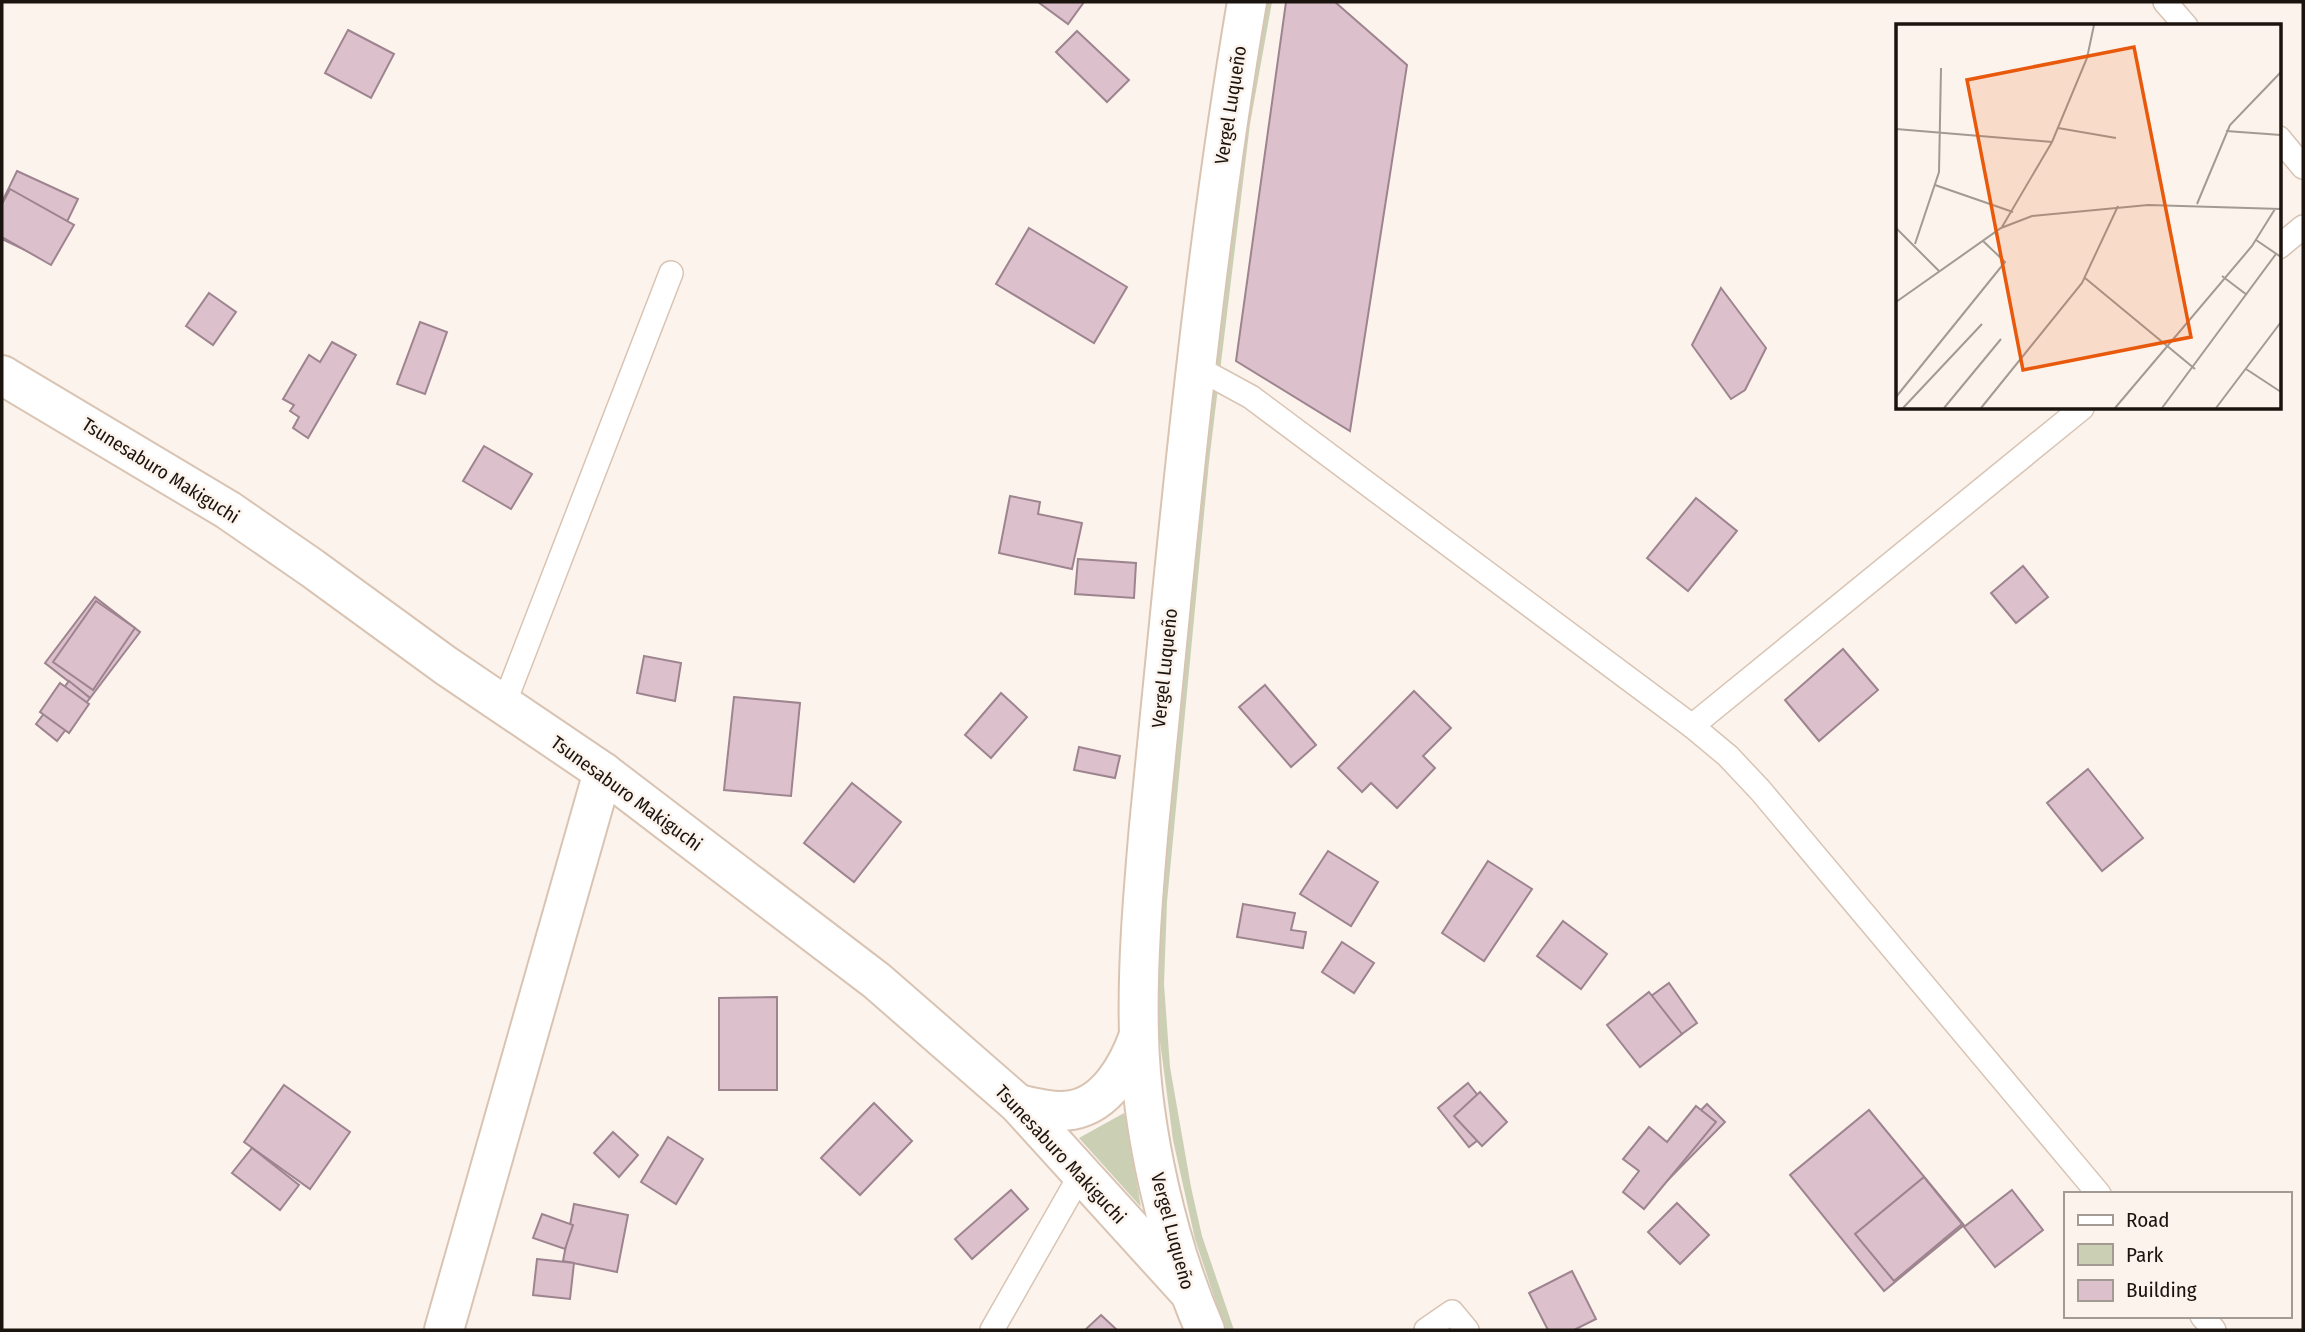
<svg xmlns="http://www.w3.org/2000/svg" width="2305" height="1332" font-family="'Fira Sans Condensed',sans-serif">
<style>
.green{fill:#cbd0b5}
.building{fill:#dcc1cd;stroke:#9d848f;stroke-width:2}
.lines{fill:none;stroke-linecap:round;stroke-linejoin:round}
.service-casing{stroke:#d9c4b3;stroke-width:26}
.minor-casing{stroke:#d9c4b3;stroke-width:42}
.tertiary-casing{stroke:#d9c4b3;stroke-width:42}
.primary-casing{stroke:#d9c4b3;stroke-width:42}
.service{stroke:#fff;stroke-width:23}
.minor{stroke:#fff;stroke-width:38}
.tertiary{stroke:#fff;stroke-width:38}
.primary{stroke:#fff;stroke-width:38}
.labels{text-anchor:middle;stroke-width:5;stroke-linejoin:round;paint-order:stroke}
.street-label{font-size:19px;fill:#1b140e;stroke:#fcf3ec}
.inset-road{fill:none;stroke:#a29a93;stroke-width:2}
.view{fill:#e8590c;fill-opacity:0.15;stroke:#e8590c;stroke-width:3.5}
.inset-edge{fill:none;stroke:#1b140e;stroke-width:3.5}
</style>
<rect width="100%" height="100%" fill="#fcf3ec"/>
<!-- green -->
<g class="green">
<polygon points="1264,2 1272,2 1250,124 1209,462 1167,902 1164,984 1170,1067 1191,1187 1202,1236 1234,1330 1225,1330 1195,1239 1173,1140 1157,1019 1159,902 1218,323"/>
<polygon points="1124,1113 1126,1117 1141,1207 1079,1138"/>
</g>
<!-- building -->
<g class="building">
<polygon points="1038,2 1084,2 1068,24"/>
<polygon points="1286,2 1335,2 1407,65 1350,431 1236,361"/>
<polygon points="348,30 394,54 371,98 325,73"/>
<polygon points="1077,31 1129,80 1107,102 1056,52"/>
<polygon points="17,171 78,199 48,261 2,239 2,202"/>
<polygon points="10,189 74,225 51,265 2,237 2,204"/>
<polygon points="1029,228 1127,287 1094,343 996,284"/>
<polygon points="1721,288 1766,348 1745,390 1731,399 1692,345"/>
<polygon points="209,293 236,312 213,345 186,326"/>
<polygon points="420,322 447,332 425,394 397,384"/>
<polygon points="332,342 356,355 308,438 293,428 299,417 290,411 294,405 283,399 309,355 320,362"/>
<polygon points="484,446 532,474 511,509 463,481"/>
<polygon points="1010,496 1040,502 1038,514 1082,523 1072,569 999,553"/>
<polygon points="1696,498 1737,531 1688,591 1647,558"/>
<polygon points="1078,559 1136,563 1134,598 1075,594"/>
<polygon points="2023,566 2048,597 2016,623 1991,593"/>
<polygon points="95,597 140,632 90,698 45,663"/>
<polygon points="96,601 135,628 93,690 53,662"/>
<polygon points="1843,649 1878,690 1819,741 1785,700"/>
<polygon points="644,656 681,663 675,701 637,693"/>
<polygon points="69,681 90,698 57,741 36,724"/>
<polygon points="60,683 89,704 69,733 40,712"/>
<polygon points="1265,685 1316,745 1291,767 1239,707"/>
<polygon points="1414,691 1451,728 1423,756 1435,768 1397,808 1371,783 1362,792 1338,768"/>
<polygon points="1001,693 1027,717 991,758 965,735"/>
<polygon points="734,697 800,703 791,796 724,790"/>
<polygon points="1079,747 1120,756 1115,778 1074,770"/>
<polygon points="2088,769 2143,838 2102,871 2047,803"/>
<polygon points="852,783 901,822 854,882 804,843"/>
<polygon points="1328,851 1378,882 1351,926 1300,894"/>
<polygon points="1488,861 1532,889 1484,961 1442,933"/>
<polygon points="1243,904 1295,913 1291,930 1306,932 1303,948 1237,937"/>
<polygon points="1563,921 1607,954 1581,989 1537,956"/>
<polygon points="1342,942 1374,963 1354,993 1322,972"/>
<polygon points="1669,983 1697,1023 1657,1052 1628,1013"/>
<polygon points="1649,992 1682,1034 1640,1067 1607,1025"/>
<polygon points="777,997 777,1090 719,1090 719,998"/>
<polygon points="1468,1083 1500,1123 1469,1147 1438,1108"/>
<polygon points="284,1085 350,1132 310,1189 244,1142"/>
<polygon points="1480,1092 1507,1122 1482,1146 1454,1116"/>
<polygon points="874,1103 912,1141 860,1195 821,1158"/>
<polygon points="1707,1104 1725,1122 1651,1197 1633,1179"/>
<polygon points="1696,1106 1716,1122 1644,1209 1623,1192 1639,1171 1623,1159 1649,1127 1667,1142"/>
<polygon points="1869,1110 1964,1225 1884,1291 1790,1175"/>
<polygon points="613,1132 638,1155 619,1177 594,1153"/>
<polygon points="668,1137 703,1159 676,1204 641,1182"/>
<polygon points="252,1148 299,1185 280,1210 232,1173"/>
<polygon points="1924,1177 1962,1224 1894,1281 1855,1234"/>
<polygon points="1011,1190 1028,1209 972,1259 955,1239"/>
<polygon points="2012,1190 2043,1230 1995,1267 1964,1227"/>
<polygon points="1677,1203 1709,1235 1680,1264 1648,1232"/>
<polygon points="574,1204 628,1215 617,1272 563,1261"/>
<polygon points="542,1214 573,1225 565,1249 533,1238"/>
<polygon points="537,1259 574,1263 570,1299 533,1295"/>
<polygon points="1572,1271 1596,1319 1574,1330 1548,1330 1529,1293"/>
<polygon points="1101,1315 1117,1330 1085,1330"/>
</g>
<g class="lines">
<defs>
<g id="service">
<polyline points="2165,2 2186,26"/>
<polyline points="2279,138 2303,167"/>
<polyline points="2279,247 2303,227"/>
<polyline points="1194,366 1251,397 1692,726 1728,756 1760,790 2099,1194"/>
<polyline points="504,704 671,273"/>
<polyline points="1692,726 2082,408"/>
<polyline points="2202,1316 2214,1330"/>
<polyline points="992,1330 1081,1174"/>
<polyline points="1426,1330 1452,1312 1467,1330"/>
</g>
<polyline id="minor" points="444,1330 603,772"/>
<polyline id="tertiary" points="2,375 228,510 312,568 445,665 603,772 877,981 1018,1104 1187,1290"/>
<g id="primary">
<path d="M1018,1104C1035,1108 1054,1113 1072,1110C1107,1104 1128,1066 1139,1035"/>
<path d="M1205,1330C1168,1245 1141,1129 1139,1035C1137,966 1143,895 1149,826C1156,752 1163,678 1171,604C1191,403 1213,202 1247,2"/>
</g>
</defs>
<!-- service casing -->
<use href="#service" class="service-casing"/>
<!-- minor casing -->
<use href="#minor" class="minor-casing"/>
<!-- tertiary casing -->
<use href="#tertiary" class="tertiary-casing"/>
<!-- primary casing -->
<use href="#primary" class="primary-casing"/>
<!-- service -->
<use href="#service" class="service"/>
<!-- minor -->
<use href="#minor" class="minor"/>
<!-- tertiary -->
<use href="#tertiary" class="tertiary"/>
<!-- primary -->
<use href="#primary" class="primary"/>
</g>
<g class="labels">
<!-- street labels -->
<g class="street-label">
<text transform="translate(1230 105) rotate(-81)" y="7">Vergel Luqueño</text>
<text transform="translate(161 470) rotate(32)" y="7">Tsunesaburo Makiguchi</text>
<text transform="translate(1164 668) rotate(-84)" y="7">Vergel Luqueño</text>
<text transform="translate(627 793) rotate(36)" y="7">Tsunesaburo Makiguchi</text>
<text transform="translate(1061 1154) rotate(47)" y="7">Tsunesaburo Makiguchi</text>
<text transform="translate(1173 1231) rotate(75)" y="7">Vergel Luqueño</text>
</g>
</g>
<!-- overview -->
<g transform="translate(1896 24)">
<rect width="385" height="385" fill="#fcf3ec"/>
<path class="inset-road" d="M162,104L220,114M0,105L156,118M330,107L385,111M39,161L117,188M301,180L334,101L385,48M106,203L156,118L191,34L198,1M0,204L43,247M360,216L385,233M19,220L43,148L45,44M326,252L351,271M189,254L299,345M0,278L105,204L136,192L252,181L385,185M350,345L385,368M0,373L109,238L87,217M7,384L86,300M48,384L105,315M85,384L186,259L222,182M219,384L356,222L379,185M266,384L380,230M320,384L385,298"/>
<path class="view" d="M238,23L295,313L127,346L71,56Z"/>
<rect width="385" height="385" class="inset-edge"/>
</g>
<!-- border -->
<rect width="2305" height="1332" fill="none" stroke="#1b140e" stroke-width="7"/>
<!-- legend -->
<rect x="2064" y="1192" width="228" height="126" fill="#fcf3ec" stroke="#a29a93" stroke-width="2"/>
<rect x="2078" y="1215" width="35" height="10" fill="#ffffff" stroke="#a29a93" stroke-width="2"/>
<text x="2126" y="1227" font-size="21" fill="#1b140e">Road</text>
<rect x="2078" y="1244" width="35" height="21" fill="#cbd0b5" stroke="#a29a93" stroke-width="2"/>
<text x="2126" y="1262" font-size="21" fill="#1b140e">Park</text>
<rect x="2078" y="1280" width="35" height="21" fill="#dcc1cd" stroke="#a29a93" stroke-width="2"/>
<text x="2126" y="1297" font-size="21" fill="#1b140e">Building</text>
</svg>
